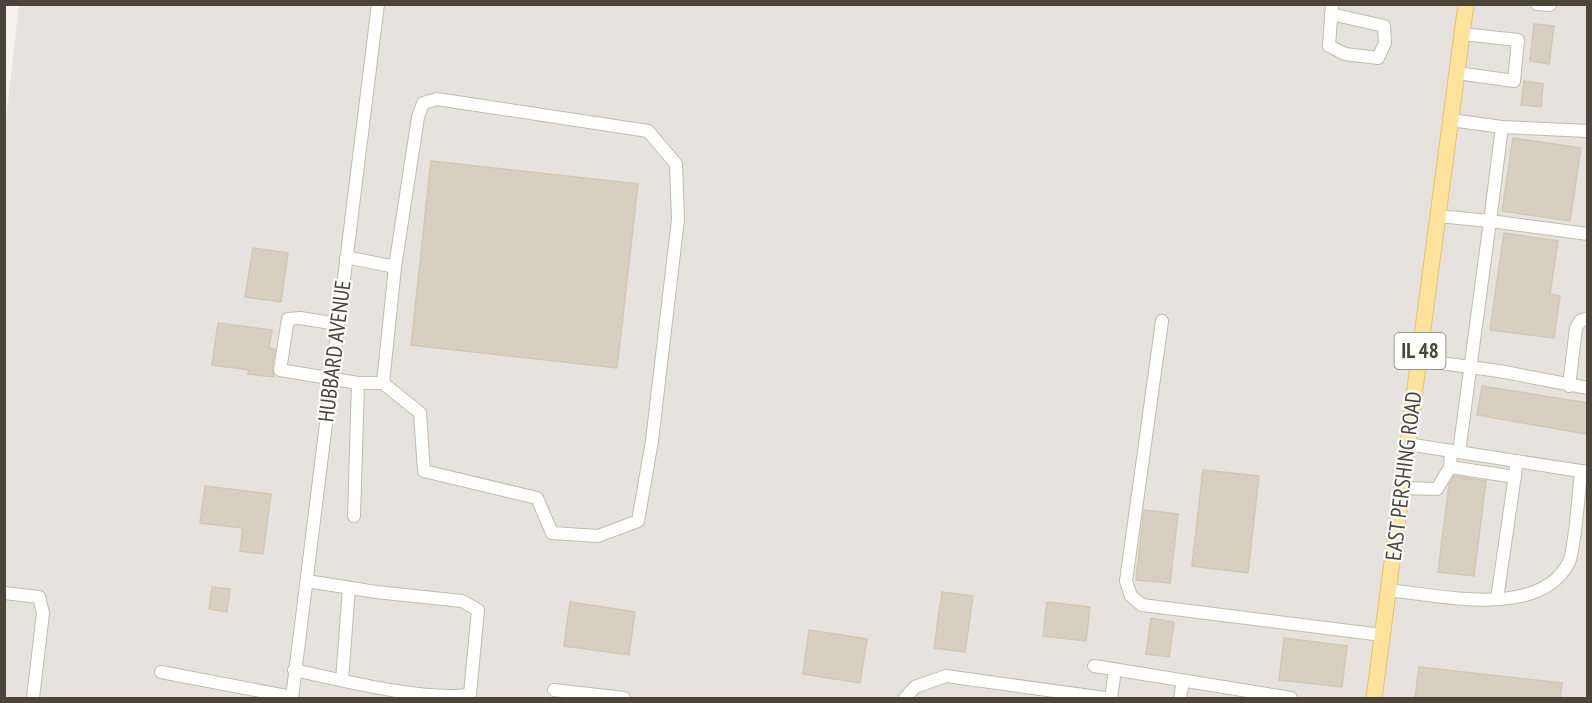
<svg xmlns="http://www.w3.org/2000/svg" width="1592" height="703" font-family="'PT Sans Narrow',sans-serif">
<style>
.industrial{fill:#e6e2dd}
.building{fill:#d8cfc1;stroke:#d3c7b4;stroke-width:1.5}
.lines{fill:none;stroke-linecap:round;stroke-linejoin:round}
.minor-casing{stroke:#c2bbae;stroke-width:14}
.major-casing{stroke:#e6c16a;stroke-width:17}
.minor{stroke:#fff;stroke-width:12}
.major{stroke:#ffe39c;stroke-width:15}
.labels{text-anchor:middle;stroke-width:4.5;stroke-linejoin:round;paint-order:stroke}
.shield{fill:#fff;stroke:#817c74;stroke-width:1.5}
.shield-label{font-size:21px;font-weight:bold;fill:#4b4439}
.street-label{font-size:22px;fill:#4b4439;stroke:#fff}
</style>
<rect width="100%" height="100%" fill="#f6f3ec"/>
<!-- industrial -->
<polygon class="industrial" points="19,5 1587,5 1587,698 5,698 4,137"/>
<!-- building -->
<g class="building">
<polygon points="1534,24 1554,26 1549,64 1530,61"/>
<polygon points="1524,81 1543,84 1541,107 1521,105"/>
<polygon points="1513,138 1581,148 1570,221 1502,211"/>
<polygon points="431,161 638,184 617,368 411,345"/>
<polygon points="1504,233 1558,241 1550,294 1560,296 1554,338 1490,330"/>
<polygon points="253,248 288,253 281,302 245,297"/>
<polygon points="218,323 272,330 269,348 275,349 272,369 274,377 248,374 249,370 212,365"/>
<polygon points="1482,386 1587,403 1587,434 1477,415"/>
<polygon points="1203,470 1259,476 1248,573 1192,566"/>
<polygon points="1454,476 1486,481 1474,576 1438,572 1449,485"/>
<polygon points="205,486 271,494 263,554 240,551 243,528 200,523"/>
<polygon points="1144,510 1178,514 1170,583 1136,580"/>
<polygon points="212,587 230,589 227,612 209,609"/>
<polygon points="942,592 973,596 965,652 934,648"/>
<polygon points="570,602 635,612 629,655 564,646"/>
<polygon points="1047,602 1090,607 1086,641 1043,636"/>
<polygon points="1151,618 1174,622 1169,657 1146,654"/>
<polygon points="809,630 867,639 860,683 803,674"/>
<polygon points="1284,638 1347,646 1342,687 1279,680"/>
<polygon points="1419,667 1562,683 1560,699 1415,699"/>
</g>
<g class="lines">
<defs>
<g id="minor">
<polyline points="1537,4 1550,5"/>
<polyline points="1331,14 1384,26 1385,43 1378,58 1345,54 1329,46 1332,4"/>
<polyline points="1457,73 1514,81 1518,40 1462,34"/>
<polyline points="1502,127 1588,131"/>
<polyline points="1438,216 1490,221 1502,127 1451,120"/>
<polyline points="346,257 395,267"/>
<polyline points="1162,321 1126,581 1131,596 1142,605 1382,635"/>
<polyline points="337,324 300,318 288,319 280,370 358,383 383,383 420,413 424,471 537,498 552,533 598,536 638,521 652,441 678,219 676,164 648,131 437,99 423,103 418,117 395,267 383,383"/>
<polyline points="1419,360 1499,371 1588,388"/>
<polyline points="1569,386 1576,328 1581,320 1588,319"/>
<polyline points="1407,444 1587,472"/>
<polyline points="1459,452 1490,221 1588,234"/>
<polyline points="1450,467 1515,477"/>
<polyline points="1402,488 1437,489 1450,467 1451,451"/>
<polyline points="354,516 358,383"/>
<path d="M1388,590C1439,595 1540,620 1569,562C1575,549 1579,490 1581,471"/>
<polyline points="4,593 39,597 43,613 33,698"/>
<polyline points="1497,599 1517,461"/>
<polyline points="1094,666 1291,698"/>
<path d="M294,670C336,679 431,703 470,694L478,610L462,601L376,592L307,581"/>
<polyline points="161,672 292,697"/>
<polyline points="342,680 349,588"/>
<polyline points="554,690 624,698"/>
<polyline points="292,698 378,4"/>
<polyline points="905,698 915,687 946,676 1105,698"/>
<polyline points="1111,698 1115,670"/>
<polyline points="1180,698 1183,681"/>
</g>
<polyline id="major" points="1374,698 1466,4"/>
</defs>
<!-- minor casing -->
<use href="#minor" class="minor-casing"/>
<!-- major casing -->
<use href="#major" class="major-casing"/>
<!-- minor -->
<use href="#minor" class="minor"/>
<!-- major -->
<use href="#major" class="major"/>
</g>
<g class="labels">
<!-- shield labels -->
<rect class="shield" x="1394.5" y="333" width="51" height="36" rx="4.5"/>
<g class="shield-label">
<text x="1420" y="358">IL 48</text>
</g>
<!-- street labels -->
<g class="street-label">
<text transform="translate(334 351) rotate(-83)" y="8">HUBBARD AVENUE</text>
<text transform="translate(1403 476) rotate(-83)" y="8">EAST PERSHING ROAD</text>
</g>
</g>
<!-- border -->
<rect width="1592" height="703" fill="none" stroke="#4b4439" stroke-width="12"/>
</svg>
